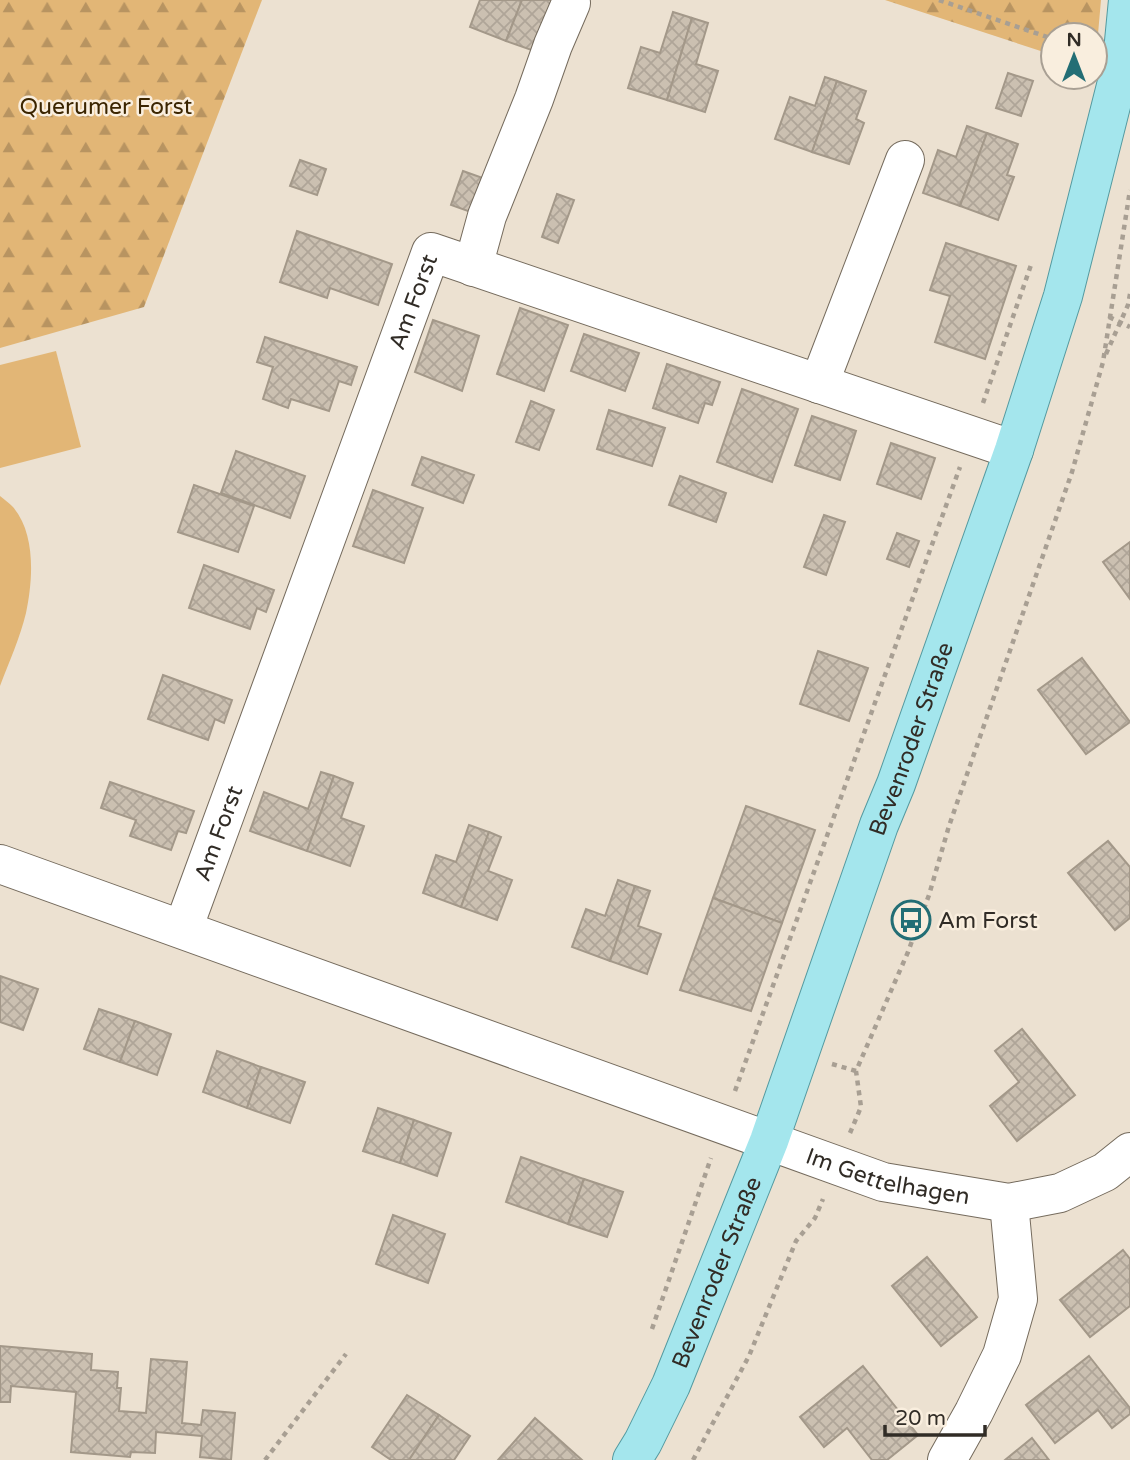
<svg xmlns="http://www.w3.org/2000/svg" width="1130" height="1460" viewBox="0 0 1130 1460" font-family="'Varela Round',sans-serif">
<defs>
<pattern id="forest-firs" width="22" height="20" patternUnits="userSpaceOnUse" patternTransform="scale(1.75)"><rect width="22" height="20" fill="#e2b676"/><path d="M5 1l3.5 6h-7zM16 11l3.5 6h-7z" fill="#b89461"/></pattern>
<pattern id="building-cross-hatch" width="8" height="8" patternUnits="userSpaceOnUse" patternTransform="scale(1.75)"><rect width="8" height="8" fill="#cbc0b1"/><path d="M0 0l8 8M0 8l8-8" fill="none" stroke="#afa598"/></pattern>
</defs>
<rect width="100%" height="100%" fill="#ece1d1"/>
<g fill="#e2b676">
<polygon points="56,351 81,447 0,468 0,365"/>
<path d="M 0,496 C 4,499 9,503 13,507 C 36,534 33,580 26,613 C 20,638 9,662 0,686 Z"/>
</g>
<g fill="url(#forest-firs)">
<polygon points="0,0 262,0 144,307 0,348"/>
<polygon points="885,0 1101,0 1095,68 1095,35 1053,35 1053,55"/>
</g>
<g fill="url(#building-cross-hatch)" stroke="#a39889" stroke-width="2">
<polygon points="480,0 522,0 506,41 470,27"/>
<polygon points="522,0 563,0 543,54 506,41"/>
<polygon points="673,12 692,18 667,100 628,88 641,47 660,53"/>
<polygon points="692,18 708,23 696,64 718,71 705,112 667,100"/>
<polygon points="1008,73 1033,81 1021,116 996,108"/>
<polygon points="825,77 837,81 812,152 775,139 790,97 815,106"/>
<polygon points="837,81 866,91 856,119 864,123 849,164 812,152"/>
<polygon points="967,126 987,133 960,206 923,193 938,150 956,157"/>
<polygon points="987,133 1018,144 1007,175 1014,177 998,220 960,206"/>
<polygon points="300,160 326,169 317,195 290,186"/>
<polygon points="463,171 494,182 482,216 451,205"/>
<polygon points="557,194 574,200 558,243 542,237"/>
<polygon points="297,231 392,264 378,305 330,288 327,298 280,282"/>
<polygon points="946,243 1016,266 985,359 935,342 950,296 930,290"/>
<polygon points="520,308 568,325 544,391 497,374"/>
<polygon points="433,320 479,336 462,391 415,372"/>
<polygon points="584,334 639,353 625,391 571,371"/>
<polygon points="265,337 357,367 351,385 339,381 329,411 291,399 288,408 263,399 273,367 257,362"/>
<polygon points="667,364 720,382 712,405 705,403 698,423 653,408"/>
<polygon points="742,389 798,409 772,482 717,462"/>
<polygon points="531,401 554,410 539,450 516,442"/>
<polygon points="609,410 665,428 652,466 597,449"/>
<polygon points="812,416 856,431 840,480 795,465"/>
<polygon points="891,443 935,458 921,499 877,484"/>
<polygon points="236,451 305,476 290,518 221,493"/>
<polygon points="422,457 474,475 463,503 412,485"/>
<polygon points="680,476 726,493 716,522 669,505"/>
<polygon points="194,485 254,506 238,552 178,532"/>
<polygon points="373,490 423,508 404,563 353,546"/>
<polygon points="824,515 845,522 826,575 804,567"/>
<polygon points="897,533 919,541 909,567 887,559"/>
<polygon points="1130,542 1130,599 1103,562"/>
<polygon points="204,565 274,590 266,612 257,608 250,629 189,608"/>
<polygon points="818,651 868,668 849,721 800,704"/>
<polygon points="1082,658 1130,722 1086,754 1038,690"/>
<polygon points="163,675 232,700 224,723 215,719 208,740 148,719"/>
<polygon points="321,772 334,776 307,851 250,831 264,792 308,809"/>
<polygon points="334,776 353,783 341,818 364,826 350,866 307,851"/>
<polygon points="110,782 194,811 186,833 178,831 171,850 130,836 136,820 101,808"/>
<polygon points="746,806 815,830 782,923 713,898"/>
<polygon points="469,825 489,832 461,907 423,893 436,855 456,862"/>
<polygon points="489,832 501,837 488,871 512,880 497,920 461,907"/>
<polygon points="1108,841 1130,867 1130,918 1115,930 1068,873"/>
<polygon points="618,880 635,886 610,961 572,947 586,909 605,916"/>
<polygon points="635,886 650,891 638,926 661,934 647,974 610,961"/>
<polygon points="713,898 782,923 751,1011 680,990"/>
<polygon points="0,976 38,989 23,1030 0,1022"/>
<polygon points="99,1009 135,1021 120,1062 84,1049"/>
<polygon points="135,1021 171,1034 157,1075 120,1062"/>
<polygon points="1022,1029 1075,1095 1017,1141 990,1106 1019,1082 995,1051"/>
<polygon points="217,1051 261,1067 247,1108 203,1092"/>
<polygon points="261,1067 305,1082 290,1123 247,1108"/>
<polygon points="378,1108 414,1120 400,1163 363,1151"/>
<polygon points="414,1120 451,1133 437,1176 400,1163"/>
<polygon points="521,1157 584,1179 568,1224 506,1202"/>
<polygon points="584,1179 623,1192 607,1237 568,1224"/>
<polygon points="393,1215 445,1234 428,1283 376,1264"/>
<polygon points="1123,1250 1130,1259 1130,1306 1090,1337 1060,1300"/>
<polygon points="927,1257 977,1317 941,1346 892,1286"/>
<polygon points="0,1346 92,1354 91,1370 118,1372 117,1388 121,1388 119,1411 146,1413 151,1359 187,1362 182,1423 201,1425 203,1410 235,1413 231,1460 200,1457 202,1436 156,1432 155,1453 131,1452 130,1457 71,1452 76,1392 11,1386 10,1402 0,1402"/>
<polygon points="1089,1356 1130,1408 1130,1414 1112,1428 1098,1410 1055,1443 1026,1405"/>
<polygon points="863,1366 918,1435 887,1460 872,1460 847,1428 824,1447 800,1417"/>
<polygon points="407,1395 439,1415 409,1460 391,1460 372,1447"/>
<polygon points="439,1415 470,1436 454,1460 409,1460"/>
<polygon points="535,1418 582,1460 498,1460"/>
<polygon points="1032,1438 1049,1460 1005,1460"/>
</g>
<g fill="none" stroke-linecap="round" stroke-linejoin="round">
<defs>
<g id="minor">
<polyline points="473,267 487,216 534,99 553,45 571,3"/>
<polyline points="819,384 905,160"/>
<path id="s1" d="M 0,864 L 883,1182 L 1009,1203 L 1060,1193 L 1105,1172 L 1130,1152"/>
<path id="s2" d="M 183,929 L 431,252 L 1014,450"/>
<polyline points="947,1460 974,1412 1002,1355 1018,1299 1009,1203"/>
</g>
<g id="major">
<path id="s3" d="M 632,1460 L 643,1442 L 671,1385 L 769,1141 L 879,825 L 896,784 L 1014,450 L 1063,296 L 1122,62 L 1128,0"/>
</g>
</defs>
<use href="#minor" stroke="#756b5d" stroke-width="40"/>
<use href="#major" stroke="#549aa0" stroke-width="40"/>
<g stroke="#a89f93" stroke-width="4.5" stroke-dasharray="5 5" stroke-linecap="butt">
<polyline points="939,0 1053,39"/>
<polyline points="1109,317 1130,327"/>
<polyline points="1106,354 1128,305 1130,294"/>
<polyline points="983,403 1031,265"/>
<polyline points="832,1064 856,1071"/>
<polyline points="735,1091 960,467"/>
<polyline points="850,1133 861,1107 856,1071 908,952 929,895 949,826 1072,472 1103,362 1130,190"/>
<polyline points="652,1329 711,1158"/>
<polyline points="265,1460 346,1354"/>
<polyline points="693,1460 749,1356 796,1241 815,1218 823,1199"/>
</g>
<use href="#minor" stroke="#fff" stroke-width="38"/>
<use href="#major" stroke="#a4e6ed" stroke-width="38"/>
</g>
<defs>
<symbol id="bus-ring" viewBox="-11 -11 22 22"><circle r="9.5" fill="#f9eede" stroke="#236e75" stroke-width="1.5"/><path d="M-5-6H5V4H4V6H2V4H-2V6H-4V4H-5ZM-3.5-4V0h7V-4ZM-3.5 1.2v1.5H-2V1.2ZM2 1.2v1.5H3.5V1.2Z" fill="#236e75"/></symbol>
</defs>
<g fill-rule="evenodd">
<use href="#bus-ring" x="889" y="898" width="44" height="44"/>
</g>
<g text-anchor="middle" stroke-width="5" stroke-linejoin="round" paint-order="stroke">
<g font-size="23" fill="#3b2500" stroke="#f9eede">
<text x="106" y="114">Querumer Forst</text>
</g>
<g font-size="23" fill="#312c26" stroke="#f9eede">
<text dy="8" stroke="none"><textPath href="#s2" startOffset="668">Am Forst</textPath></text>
<text dy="8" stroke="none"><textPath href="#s3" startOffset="774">Bevenroder Straße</textPath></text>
<text dy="8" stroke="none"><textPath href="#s2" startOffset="102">Am Forst</textPath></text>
<text dy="8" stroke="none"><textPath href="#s1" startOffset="942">Im Gettelhagen</textPath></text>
<text dy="8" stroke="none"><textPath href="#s3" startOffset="206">Bevenroder Straße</textPath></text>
</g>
<g font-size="23" fill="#312c26" stroke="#f9eede" text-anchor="start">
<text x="938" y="928">Am Forst</text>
</g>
</g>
<g transform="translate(1074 56)"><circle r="33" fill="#f9eede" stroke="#a9a094" stroke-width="2"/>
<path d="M0-5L12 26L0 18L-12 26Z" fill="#236e75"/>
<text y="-10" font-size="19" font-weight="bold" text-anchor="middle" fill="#312c26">N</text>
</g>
<path d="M885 1425v10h100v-10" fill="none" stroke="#312c26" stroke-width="3.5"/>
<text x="895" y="1425" font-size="21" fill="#312c26" stroke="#f9eede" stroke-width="5" paint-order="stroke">20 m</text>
</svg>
